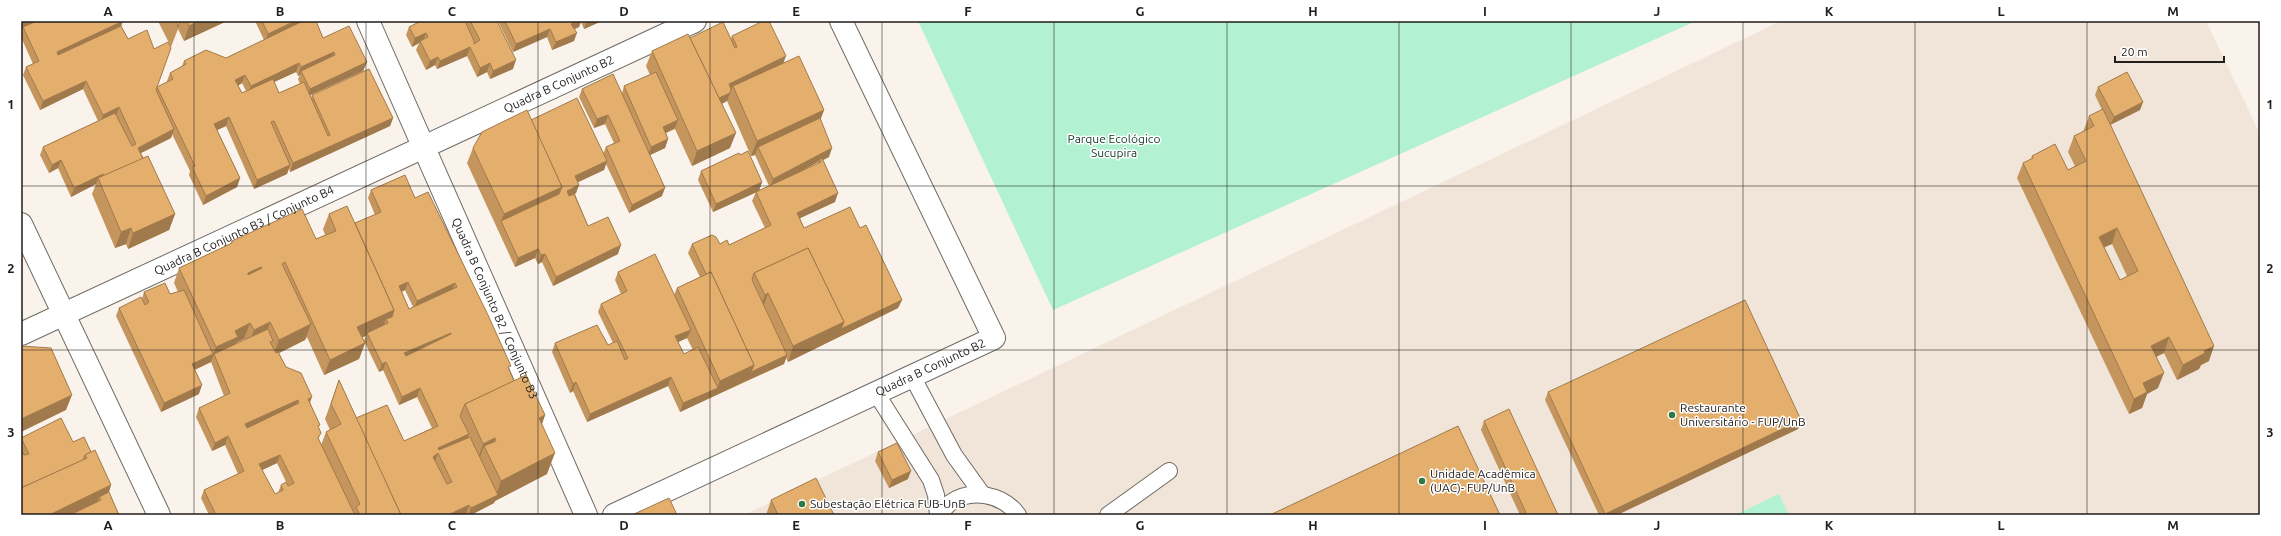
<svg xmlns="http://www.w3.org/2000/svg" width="2281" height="536" viewBox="0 0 2281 536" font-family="Ubuntu,sans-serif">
<rect width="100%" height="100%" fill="#f9f3ec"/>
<polygon fill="#f0e5d8" points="1781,21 2206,21 2260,134 2260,515 744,515"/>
<g fill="#b2f2d2">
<polygon points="918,21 1696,21 1053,310"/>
<polygon points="1779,494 1789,515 1735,515"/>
</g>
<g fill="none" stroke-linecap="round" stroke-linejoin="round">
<defs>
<g id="lane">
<polyline points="912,376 954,455 982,494"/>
<polyline points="876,393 931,480 936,495 938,515"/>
<path d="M 939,515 C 942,511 946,506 950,503 C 971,488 1003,494 1018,515"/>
<polyline points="1108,515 1169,471"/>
</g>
<g id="street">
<path id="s1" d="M 368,21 L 586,515"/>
<polyline points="21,224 159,515"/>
<path id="s2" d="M 21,334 L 695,21"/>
<path id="s3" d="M 614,515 L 994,338 L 841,21"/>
</g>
</defs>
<use href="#lane" stroke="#6f6a64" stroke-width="18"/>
<use href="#street" stroke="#6f6a64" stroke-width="24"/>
<use href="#lane" stroke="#fff" stroke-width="16"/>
<use href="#street" stroke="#fff" stroke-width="22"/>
</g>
<g fill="#c4965e" fill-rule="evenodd">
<path d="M 21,21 L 121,26 L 128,39 L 157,87 L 167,82 L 167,81 L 170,73 L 182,66 L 184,61 L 226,58 L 264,40 L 255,21 L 316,21 L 323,38 L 367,62 L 363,71 L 310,95 L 311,98 L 312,95 L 393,118 L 390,126 L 290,172 L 289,168 L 287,174 L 254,189 L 226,126 L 217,130 L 240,178 L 237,187 L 203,205 L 189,175 L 190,171 L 172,134 L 171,138 L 141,153 L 175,214 L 169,230 L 128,249 L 126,244 L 115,248 L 92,194 L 96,184 L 71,197 L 58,168 L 49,173 L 40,155 L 43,147 L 98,121 L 83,89 L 40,110 L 23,75 L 26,67 L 33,64 L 21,37 L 21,34 L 23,29 L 21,30 ZM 296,72 L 298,76 L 300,75 L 298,79 L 300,84 L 279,93 L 274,82 ZM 242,83 L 246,91 L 242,93 L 238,86 Z"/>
<polygon points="158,21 227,21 184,41 178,29 171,47"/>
<polygon points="421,21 466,21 465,21 466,24 467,21 497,21 513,69 490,79 487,72 477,77 467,56 437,69 435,65 426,70 416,50 419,43 412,47 406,35 409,27"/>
<polygon points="498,21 602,21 584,29 581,22 579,27 575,29 574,41 552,50 547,37 513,52"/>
<path d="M 732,36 L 783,63 L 824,110 L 820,120 L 829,157 L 823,160 L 835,202 L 800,218 L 804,228 L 860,228 L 902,300 L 898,308 L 788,362 L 786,358 L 784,364 L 680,412 L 668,386 L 587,422 L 573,391 L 570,393 L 552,352 L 555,343 L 608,345 L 613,343 L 598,312 L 601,304 L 621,294 L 615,280 L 618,272 L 674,295 L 677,288 L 700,277 L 688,253 L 692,244 L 720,244 L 729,245 L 765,228 L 752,201 L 756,192 L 769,186 L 755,155 L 751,156 L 727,101 L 722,104 L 730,148 L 692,166 L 675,129 L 666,133 L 668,139 L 665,148 L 650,155 L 662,196 L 629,213 L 606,164 L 604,170 L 578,182 L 576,193 L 575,194 L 588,226 L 618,254 L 553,286 L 542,262 L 538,264 L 535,258 L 515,267 L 467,163 L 473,148 L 531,120 L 603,154 L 606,147 L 614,143 L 605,124 L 594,128 L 579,97 L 582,89 L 622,93 L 624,86 L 650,75 L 646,66 L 652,51 L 690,38 L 731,39 ZM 818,162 L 818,164 L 798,173 ZM 687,338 L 693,350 L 684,354 L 678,342 Z"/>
<path d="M 2098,87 L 2143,102 L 2140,110 L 2110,125 L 2209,361 L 2201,365 L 2199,369 L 2177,380 L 2164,353 L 2156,357 L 2158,388 L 2147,394 L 2142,408 L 2129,414 L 2017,178 L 2023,163 L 2031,159 L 2032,156 L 2068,170 L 2075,166 L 2068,152 L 2074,136 L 2083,132 L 2089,116 L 2102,110 L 2095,95 ZM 2112,244 L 2127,276 L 2120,280 L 2104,247 Z"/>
<polygon points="740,155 762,182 759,191 713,212 698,180 701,171"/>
<path d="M 371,190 L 415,198 L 509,370 L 514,381 L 545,415 L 542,424 L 547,474 L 495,501 L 494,503 L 471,515 L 467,515 L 466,514 L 464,515 L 209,515 L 201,498 L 204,490 L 238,474 L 225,445 L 212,451 L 196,417 L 199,408 L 224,396 L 211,362 L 195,370 L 199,394 L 161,412 L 116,316 L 119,308 L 142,299 L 144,292 L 170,294 L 178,292 L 174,283 L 179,268 L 230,244 L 232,241 L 316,239 L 325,235 L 323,229 L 329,214 L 355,223 L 375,215 L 368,198 ZM 405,290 L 413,307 L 409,309 L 402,292 ZM 366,336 L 364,341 L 362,337 ZM 307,337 L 324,375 L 359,359 L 365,343 L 379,372 L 383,370 L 399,405 L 417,397 L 432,428 L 404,441 L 356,418 L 339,380 L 325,419 L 330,430 L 326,432 L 321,445 L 319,439 L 319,429 L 310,402 L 286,367 L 279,353 L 305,340 ZM 244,339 L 245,340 L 235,344 L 236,343 ZM 277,463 L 288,486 L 281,485 L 278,493 L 275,494 L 262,470 Z"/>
<polygon points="1548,392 1801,420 1798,429 1617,515 1599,515 1545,400"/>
<polygon points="1484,421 1558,515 1520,515 1481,430"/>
<polygon points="21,438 73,442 91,452 111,485 109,492 119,515 21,515"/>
<polygon points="878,452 908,479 889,488 875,461"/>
<polygon points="771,500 834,515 766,515"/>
</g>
<g fill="#a07a4c">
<polygon points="25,21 38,21 23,27 23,29 21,30 21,23"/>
<polygon points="123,21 120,30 54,61 57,52"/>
<polygon points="199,21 227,21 184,41 189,26"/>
<polygon points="295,21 309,21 265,42 268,34"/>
<polygon points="576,21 581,21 579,27 568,32 571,24"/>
<polygon points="587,21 602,21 584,29"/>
<polygon points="550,29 547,37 513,52 516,44"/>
<polygon points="426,33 423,41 420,41 419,43 412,47 415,38"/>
<polygon points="577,33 574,41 552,50 556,42"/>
<polygon points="470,47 467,56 437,69 440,61"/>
<polygon points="334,52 331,60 301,71 300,75 298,76 301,67"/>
<polygon points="786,56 783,64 733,86 731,90 729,84"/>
<polygon points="438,57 435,65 426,70 430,61"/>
<polygon points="516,60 513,69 490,79 493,71"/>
<polygon points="367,62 363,71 306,97 310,89"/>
<polygon points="299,63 296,72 248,94 251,86"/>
<polygon points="490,63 487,72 477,77 480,68"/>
<polygon points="245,75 242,83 232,89 235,80"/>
<polygon points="86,81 83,89 40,110 43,101"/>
<polygon points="730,93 727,101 711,109 714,100"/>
<polygon points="2143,102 2140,110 2110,125 2114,117"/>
<polygon points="119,107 116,116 100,124 103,115"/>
<polygon points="824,110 818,126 758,147 755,155 751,156 757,141"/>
<polygon points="608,115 605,124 594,128 597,119"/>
<polygon points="229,117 226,126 211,133 214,124"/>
<polygon points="393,118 390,126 290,172 293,163"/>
<polygon points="678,120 675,128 660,136 663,127"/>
<polygon points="174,129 171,138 135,156 138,148"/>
<polygon points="736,133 730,148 692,166 697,151"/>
<polygon points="668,139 665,148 648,156 651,147"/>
<polygon points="832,148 829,157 821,161 820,159 818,162 770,188 773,179"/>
<polygon points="61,160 58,168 49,173 52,165"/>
<polygon points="607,161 604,170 572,185 575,176"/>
<polygon points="290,165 287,174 254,189 257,180"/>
<polygon points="103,174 100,182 98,178 96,184 71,197 74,188"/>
<polygon points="240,178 237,187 203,205 206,196"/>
<polygon points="762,182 759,191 713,212 716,204"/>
<polygon points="579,185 576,193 564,199 567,191"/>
<polygon points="562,187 556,203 501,221 504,214"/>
<polygon points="665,188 662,196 629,213 632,205"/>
<polygon points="838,193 835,202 794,221 797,213"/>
<polygon points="175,214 169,230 128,249 133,233"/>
<polygon points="131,228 126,244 115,248 121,232"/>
<polygon points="2117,228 2112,244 2094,252 2099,237"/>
<polygon points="621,245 618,254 553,286 556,277"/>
<polygon points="538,249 535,258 515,267 518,258"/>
<polygon points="545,254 542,262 538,264 541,255"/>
<polygon points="261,267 256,282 242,289 248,273"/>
<polygon points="408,282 405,290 396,294 399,286"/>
<polygon points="455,283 452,291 414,309 417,301"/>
<polygon points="768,293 763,308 759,310 765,295"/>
<polygon points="902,300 898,308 788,362 793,346 844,322"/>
<polygon points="394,310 389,325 386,319 383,328 367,333 366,336 351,342 357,327"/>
<polygon points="270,322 265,338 248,345 254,330"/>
<polygon points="250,323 244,339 236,343 232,352 214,354 211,362 189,372 192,364 213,354 216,347 235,331"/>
<polygon points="311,324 305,340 273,356 279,340"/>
<polygon points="691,330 687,338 672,345 675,336"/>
<polygon points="451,333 447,341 401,362 404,353"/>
<polygon points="2169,337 2164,353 2145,362 2151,346"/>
<polygon points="365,343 359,359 324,375 330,360"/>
<polygon points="2214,346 2209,361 2201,365 2199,369 2177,380 2183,365 2204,351"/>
<polygon points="787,355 784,364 748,380 751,372"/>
<polygon points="386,362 383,370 379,372 382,364"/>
<polygon points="754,365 748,380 714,396 720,381"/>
<polygon points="2164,373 2158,388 2147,394 2142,408 2129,414 2134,399 2143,383"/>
<polygon points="671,377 668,386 587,422 590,414"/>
<polygon points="576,382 573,391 570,393 573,384"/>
<polygon points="202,385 199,394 161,412 164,403"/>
<polygon points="420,388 417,397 399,405 402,397"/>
<polygon points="718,388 714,396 680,412 683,403"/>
<polygon points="72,395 66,410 21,432 21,419"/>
<polygon points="312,397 309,405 308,399"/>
<polygon points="298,400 295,408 242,432 245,424"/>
<polygon points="545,415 538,436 539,418"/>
<polygon points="1801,420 1798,429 1617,515 1605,515 1605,514"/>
<polygon points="469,434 466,442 438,453 435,462 433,457 438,448"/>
<polygon points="228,436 225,445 212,451 215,443"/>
<polygon points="495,438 489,455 484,446 478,463 476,464 483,444"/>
<polygon points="555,453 547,474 495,501 494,503 471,515 468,515 471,508 496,495 501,481"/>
<polygon points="280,455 277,463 256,473 259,464"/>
<polygon points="911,471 908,479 889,488 892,480"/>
<polygon points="111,485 106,501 101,500 99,497 96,505 76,515 49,515"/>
<polygon points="469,505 466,514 464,515 448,515"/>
</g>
<g fill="#e4af6d" stroke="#a07a4c" fill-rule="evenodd">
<polygon points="37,21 123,21 57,52 58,55 121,26 128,39 147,30 154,49 168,42 171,48 156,90 174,129 138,148 143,159 104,176 103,174 74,188 61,160 52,165 43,147 115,113 132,146 136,144 119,107 103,115 86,81 43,101 26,67 39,61 23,27"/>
<polygon points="176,21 180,21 178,27"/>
<polygon points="187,21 199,21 189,26"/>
<polygon points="262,21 295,21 268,34"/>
<polygon points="303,21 316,21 323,38 349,26 367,62 310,89 301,71 335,55 334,52 301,67 299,63 251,86 245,75 235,80 242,93 273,79 279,93 304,82 328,136 330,135 312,95 369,69 393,118 293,163 274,121 271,122 290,165 257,180 229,117 214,124 240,178 206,196 192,167 195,166 157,87 173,79 170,73 186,64 184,61 206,50 226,58"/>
<polygon points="421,21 465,21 474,41 474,44 480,40 470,21 497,21 516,60 493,71 490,63 480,68 470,47 440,61 438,57 430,61 420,41 428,37 426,33 415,38 409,27"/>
<polygon points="505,21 576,21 571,24 577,33 556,42 550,29 516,44"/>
<polygon points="763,21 769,21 786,56 729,84 731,89 730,93 719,98 690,38 723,22 735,48 737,47 732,36"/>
<polygon points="688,34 736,133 697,151 652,51"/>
<polygon points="799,56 824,110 757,141 733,86"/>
<polygon points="656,72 678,120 663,127 668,139 651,147 624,86"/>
<polygon points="2127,72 2143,102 2114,117 2098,87"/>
<polygon points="613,74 665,188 632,205 606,147 620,141 608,115 597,119 582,89"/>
<polygon points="577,98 607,161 575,176 579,185 567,191 569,196 574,194 588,226 608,217 621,245 556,277 545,254 541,255 538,249 518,258 501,221 559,194 562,187 531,120"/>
<path d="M 2103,109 L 2214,346 L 2204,351 L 2205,353 L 2183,365 L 2169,337 L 2151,346 L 2164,373 L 2143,383 L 2147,392 L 2134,399 L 2023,163 L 2033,158 L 2032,156 L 2055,144 L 2068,170 L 2086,161 L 2074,136 L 2094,126 L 2089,116 ZM 2117,228 L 2138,271 L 2120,280 L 2099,237 Z"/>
<polygon points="527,110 562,187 504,214 473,148 482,132"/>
<polygon points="820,118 832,148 773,179 758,147"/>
<polygon points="748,151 762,182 716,204 701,171 739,153 740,155"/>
<polygon points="148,156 175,214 133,233 131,228 121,232 98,178"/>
<polygon points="822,158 838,193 797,213 804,228 850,207 860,228 866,225 902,300 841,329 844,322 808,248 754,273 752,280 787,355 751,372 754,365 711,272 706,274 692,244 712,235 716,237 720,244 727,240 729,245 771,225 756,192 821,162 820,159"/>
<path d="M 405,175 L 415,198 L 428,192 L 488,315 L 511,366 L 508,367 L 514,381 L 465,404 L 460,416 L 469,434 L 438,448 L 439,450 L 470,437 L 498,495 L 471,508 L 469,505 L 448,515 L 401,515 L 356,418 L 387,405 L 404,441 L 438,426 L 420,388 L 402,397 L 386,362 L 382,364 L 367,333 L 388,323 L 386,319 L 392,317 L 394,310 L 355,223 L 381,212 L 371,190 ZM 408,282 L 417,301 L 455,283 L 457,287 L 409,309 L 399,286 ZM 451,333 L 451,334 L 406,356 L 404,353 ZM 438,453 L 452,482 L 447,484 L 433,457 Z"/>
<path d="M 347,206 L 394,310 L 357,327 L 365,343 L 330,360 L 285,262 L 282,264 L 311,324 L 279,340 L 270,322 L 254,330 L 250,323 L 235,331 L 238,337 L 216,347 L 179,268 L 232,243 L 232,241 L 302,209 L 316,239 L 336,231 L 329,214 ZM 261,267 L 262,268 L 248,275 L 248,273 Z"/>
<polygon points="808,248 844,322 793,346 768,293 765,295 754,273"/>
<polygon points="655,254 691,330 675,336 684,354 698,347 718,388 683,403 671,377 590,414 576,382 573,384 555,343 597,325 608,345 617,341 625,360 628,358 601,304 627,291 618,272"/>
<polygon points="711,272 754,365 720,381 677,288"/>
<polygon points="165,283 170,294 184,290 213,354 192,364 202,385 164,403 119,308 141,297 145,305 149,302 144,292"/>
<polygon points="1745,300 1801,420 1605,514 1548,392"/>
<path d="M 268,329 L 273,341 L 270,342 L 276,353 L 278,352 L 286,367 L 301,373 L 312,397 L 308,399 L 320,425 L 318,426 L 321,433 L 318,438 L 355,515 L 216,515 L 204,490 L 244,471 L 228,436 L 215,443 L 199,408 L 230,393 L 214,354 ZM 298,400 L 299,403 L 247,428 L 245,424 ZM 280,455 L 294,483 L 288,486 L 286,482 L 281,485 L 283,490 L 275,494 L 259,464 Z"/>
<polygon points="21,346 51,348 72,395 21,419"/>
<polygon points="526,375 545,415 539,418 555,453 501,481 484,446 496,441 495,438 483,444 465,404"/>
<polygon points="339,380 401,515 360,515 356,507 360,504 326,432 341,424 331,404"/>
<polygon points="1509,409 1558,515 1527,515 1484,421"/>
<polygon points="61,418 73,442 84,437 91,452 85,455 83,460 21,488 21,448 24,455 29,454 21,438"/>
<polygon points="1458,426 1500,515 1270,515"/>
<polygon points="897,443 911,471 892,480 878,452"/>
<polygon points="95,450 111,485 49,515 21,515 21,488 87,458 85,455"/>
<polygon points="816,478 834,515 778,515 771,500"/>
<polygon points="109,492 119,515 70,515 101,500 99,497"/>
<polygon points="669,498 677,515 632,515"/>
</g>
<path fill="none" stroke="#201d1b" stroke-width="1" stroke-opacity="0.55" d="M 194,21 L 194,515M 366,21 L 366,515M 538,21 L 538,515M 710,21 L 710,515M 882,21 L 882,515M 1054,21 L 1054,515M 1227,21 L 1227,515M 1399,21 L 1399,515M 1571,21 L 1571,515M 1743,21 L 1743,515M 1915,21 L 1915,515M 2087,21 L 2087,515M 21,186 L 2260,186M 21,350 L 2260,350"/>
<g fill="#2f7947" stroke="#fff" stroke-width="1.5">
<circle cx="1672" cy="415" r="4"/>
<circle cx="1422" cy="481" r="4"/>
<circle cx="802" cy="504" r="4"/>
</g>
<g text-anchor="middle" stroke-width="3" stroke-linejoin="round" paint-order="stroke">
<g font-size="12" fill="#201d1b" stroke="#fff">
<text dy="4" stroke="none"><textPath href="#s2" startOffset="593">Quadra B Conjunto B2</textPath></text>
<text dy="4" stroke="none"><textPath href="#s2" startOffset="246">Quadra B Conjunto B3 / Conjunto B4</textPath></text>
<text dy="4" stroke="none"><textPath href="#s1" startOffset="314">Quadra B Conjunto B2 / Conjunto B3</textPath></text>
<text dy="4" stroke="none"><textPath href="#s3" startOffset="349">Quadra B Conjunto B2</textPath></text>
</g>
<g font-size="12" fill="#0d3525" stroke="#fff">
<text x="1114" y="143">Parque Ecológico<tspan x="1114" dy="14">Sucupira</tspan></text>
</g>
<g font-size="12" fill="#201d1b" stroke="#fff" text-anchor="start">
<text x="1680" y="412">Restaurante<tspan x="1680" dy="14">Universitário - FUP/UnB</tspan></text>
<text x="1430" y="478">Unidade Acadêmica<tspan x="1430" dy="14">(UAC)- FUP/UnB</tspan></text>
<text x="810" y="508">Subestação Elétrica FUB-UnB</text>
</g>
</g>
<rect width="2281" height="536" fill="none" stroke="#ffffff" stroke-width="44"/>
<path d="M2115 56v6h109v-6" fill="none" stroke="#201d1b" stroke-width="2"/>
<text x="2121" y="56" font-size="12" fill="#201d1b" stroke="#ffffff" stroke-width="3" paint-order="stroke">20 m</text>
<rect x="22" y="22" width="2237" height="492" fill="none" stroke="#201d1b" stroke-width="1.5"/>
<g font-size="13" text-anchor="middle" font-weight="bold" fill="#201d1b">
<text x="108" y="16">A</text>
<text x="280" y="16">B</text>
<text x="452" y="16">C</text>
<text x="624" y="16">D</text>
<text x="796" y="16">E</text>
<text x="968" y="16">F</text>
<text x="1140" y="16">G</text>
<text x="1313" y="16">H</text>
<text x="1485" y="16">I</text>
<text x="1657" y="16">J</text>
<text x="1829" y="16">K</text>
<text x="2001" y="16">L</text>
<text x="2173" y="16">M</text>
<text x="11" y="109">1</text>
<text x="2270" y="109">1</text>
<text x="11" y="273">2</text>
<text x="2270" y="273">2</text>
<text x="11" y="437">3</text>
<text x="2270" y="437">3</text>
<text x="108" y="530">A</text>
<text x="280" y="530">B</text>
<text x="452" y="530">C</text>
<text x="624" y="530">D</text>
<text x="796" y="530">E</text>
<text x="968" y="530">F</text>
<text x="1140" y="530">G</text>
<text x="1313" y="530">H</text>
<text x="1485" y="530">I</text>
<text x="1657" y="530">J</text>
<text x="1829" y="530">K</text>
<text x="2001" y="530">L</text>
<text x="2173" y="530">M</text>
</g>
</svg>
